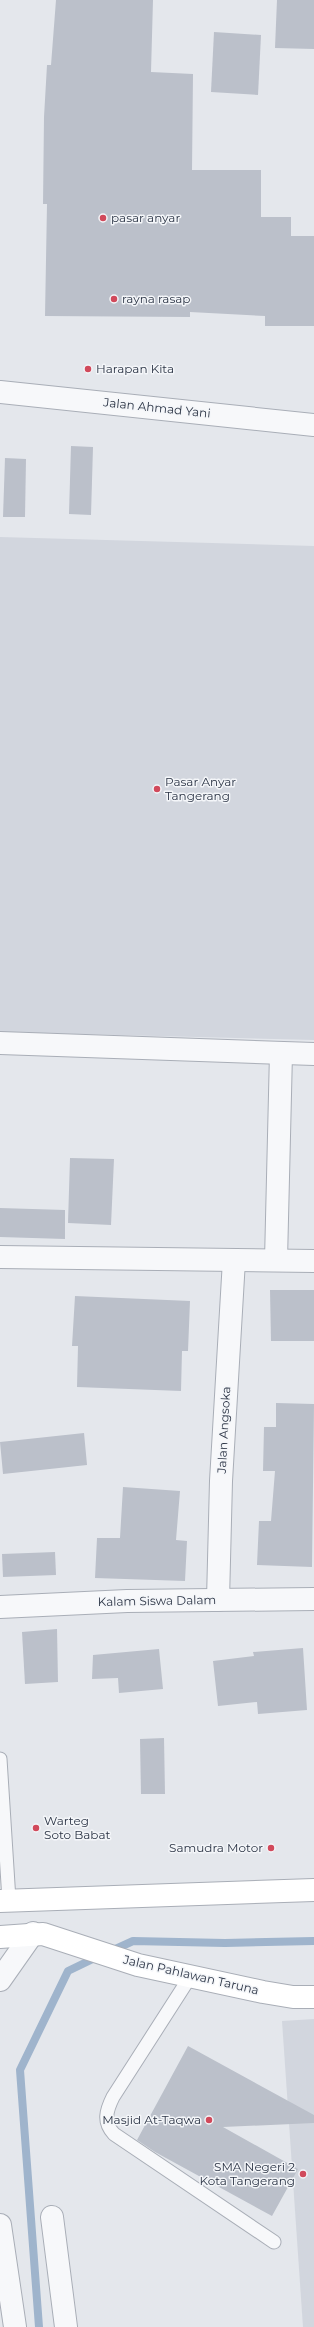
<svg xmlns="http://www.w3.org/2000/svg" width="314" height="2327" viewBox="0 0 314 2327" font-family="Montserrat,sans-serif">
<rect width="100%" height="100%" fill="#e4e7ec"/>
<g fill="#d2d6de">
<polygon points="0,537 314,546 314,1040 0,1032"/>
<polygon points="314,2019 314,2327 303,2327 282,2021"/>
</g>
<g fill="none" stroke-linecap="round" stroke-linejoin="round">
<g stroke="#9fb4cc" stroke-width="8">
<polyline points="109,1952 133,1941 225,1943 314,1941"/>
<polyline points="39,2327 20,2070 68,1971 99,1956"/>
</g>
</g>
<g fill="#bbc0ca">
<polygon points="56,0 153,0 151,72 193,74 192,170 261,170 261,217 291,217 291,236 314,236 314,326 265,326 265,316 190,312 190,317 45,316 47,204 43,204 44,117 47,65 51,65"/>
<polygon points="277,0 314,0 314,49 275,48"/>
<polygon points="214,32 261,35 258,95 211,92"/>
<polygon points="71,446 93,447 91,515 69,514"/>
<polygon points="5,458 26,459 25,517 3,517"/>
<polygon points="70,1158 114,1159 111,1225 68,1223"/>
<polygon points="0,1208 65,1210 65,1239 0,1237"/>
<polygon points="270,1290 314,1290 314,1341 271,1341"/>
<polygon points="75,1296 190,1301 188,1351 182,1351 181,1391 77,1387 78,1346 72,1346"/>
<polygon points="276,1403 314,1404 312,1567 257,1565 259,1521 271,1521 275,1471 263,1471 264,1427 276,1427"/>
<polygon points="84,1433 87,1465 3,1474 0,1442"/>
<polygon points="123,1487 180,1491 176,1540 187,1541 185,1581 95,1578 97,1538 120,1538"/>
<polygon points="55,1552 56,1575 3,1577 2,1554"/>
<polygon points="57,1629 58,1682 25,1684 22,1632"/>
<polygon points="303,1648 307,1710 258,1714 257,1702 218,1706 213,1661 254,1656 253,1652"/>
<polygon points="159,1649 163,1689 119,1693 118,1678 92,1679 93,1655"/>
<polygon points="164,1738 165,1794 141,1794 140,1739"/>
<polygon points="188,2046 314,2115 314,2123 223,2127 298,2169 272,2216 155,2152 137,2140"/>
</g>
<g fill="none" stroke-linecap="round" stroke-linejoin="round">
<defs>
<g id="service">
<polyline points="0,1759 9,1900"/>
<path d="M 190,1977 L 113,2097 C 106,2111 103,2122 114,2134 L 274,2242"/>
</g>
<g id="minor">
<polyline points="0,1043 314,1054"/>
<polyline points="0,1257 314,1261"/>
<polyline points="276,1260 281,1053"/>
<polyline points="218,1600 221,1481 234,1260"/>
<polyline points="0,1607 127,1601 314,1599"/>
<polyline points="0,1980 33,1933"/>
<polyline points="52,2217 66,2327"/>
<polyline points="0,2225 15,2327"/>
</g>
<polyline id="tertiary" points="0,392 314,425"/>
<g id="secondary">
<polyline points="0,1901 314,1890"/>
<polyline points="0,1937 43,1934 138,1965 263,1992 293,1997 314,1997"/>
</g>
</defs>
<use href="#service" stroke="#a9aeb7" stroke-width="15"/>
<use href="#minor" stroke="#a9aeb7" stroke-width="24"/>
<use href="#tertiary" stroke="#a9aeb7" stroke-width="24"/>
<use href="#secondary" stroke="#a9aeb7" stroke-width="24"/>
<use href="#service" stroke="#f7f8fa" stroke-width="13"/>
<use href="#minor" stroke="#f7f8fa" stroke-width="22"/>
<use href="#tertiary" stroke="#f7f8fa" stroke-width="22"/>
<use href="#secondary" stroke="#fff" stroke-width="22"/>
</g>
<g fill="#d1495b" stroke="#f4f6f9" stroke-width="1.5">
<circle cx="103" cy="218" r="4"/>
<circle cx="114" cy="299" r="4"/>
<circle cx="88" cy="369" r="4"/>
<circle cx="157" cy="789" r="4"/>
<circle cx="36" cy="1828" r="4"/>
<circle cx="271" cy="1848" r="4"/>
<circle cx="209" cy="2120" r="4"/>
<circle cx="303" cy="2174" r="4"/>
</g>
<g text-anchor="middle" stroke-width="3" stroke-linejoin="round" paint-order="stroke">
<g font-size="12" fill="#2b3445" stroke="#f4f6f9" text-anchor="start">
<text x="111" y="222">pasar anyar</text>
<text x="122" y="303">rayna rasap</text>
<text x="96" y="373">Harapan Kita</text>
<text x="165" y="786">Pasar Anyar<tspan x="165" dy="14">Tangerang</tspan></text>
<text x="44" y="1825">Warteg<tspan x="44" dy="14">Soto Babat</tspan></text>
<text x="263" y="1852" text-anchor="end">Samudra Motor</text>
<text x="201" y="2124" text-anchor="end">Masjid At-Taqwa</text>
<text x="295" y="2171" text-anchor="end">SMA Negeri 2<tspan x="295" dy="14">Kota Tangerang</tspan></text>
</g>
<g font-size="12" fill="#2b3445" stroke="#f4f6f9">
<text transform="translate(157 408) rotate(6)" y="4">Jalan Ahmad Yani</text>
<text transform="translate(224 1430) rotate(-87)" y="4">Jalan Angsoka</text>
<text transform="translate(157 1601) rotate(-1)" y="4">Kalam Siswa Dalam</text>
<text transform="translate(191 1975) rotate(13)" y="4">Jalan Pahlawan Taruna</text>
</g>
</g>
</svg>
